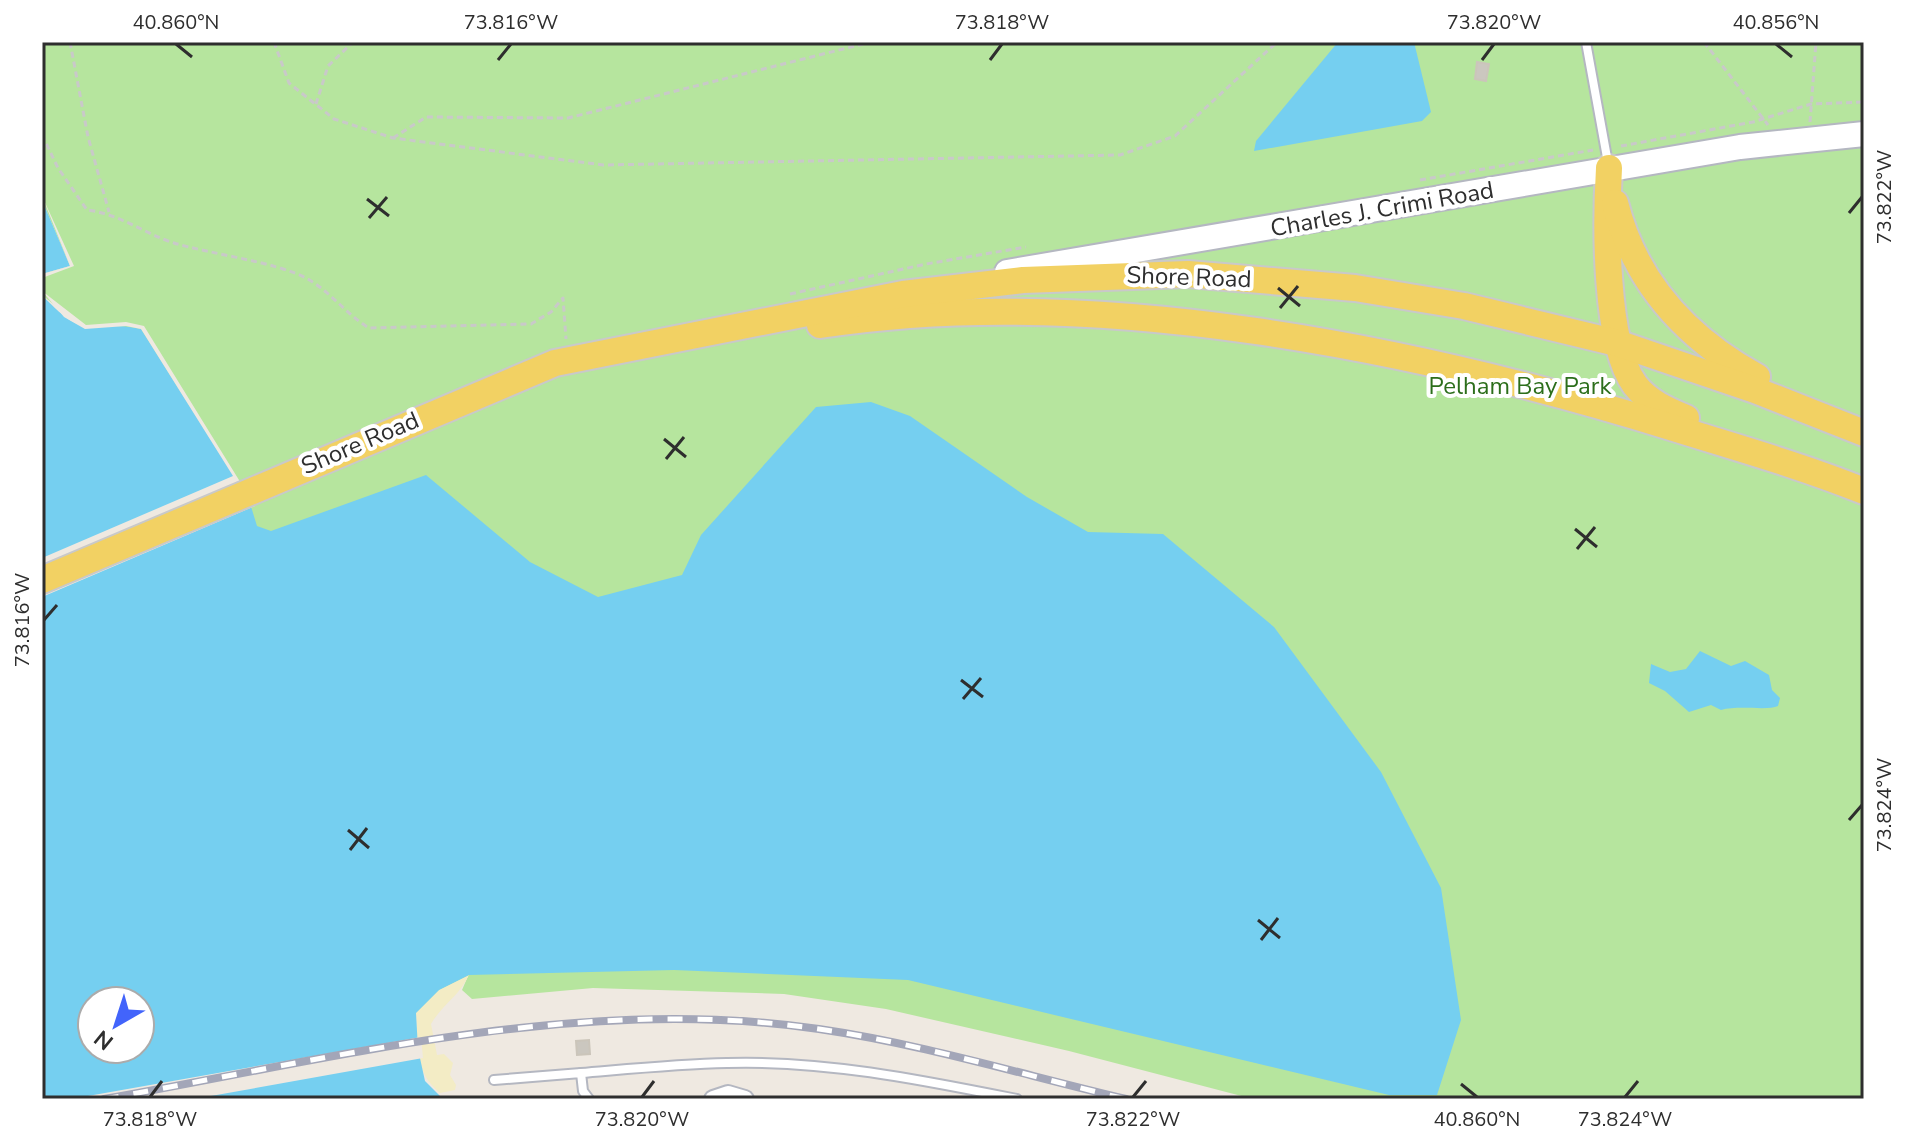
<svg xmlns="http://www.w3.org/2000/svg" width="1906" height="1141" viewBox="0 0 1906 1141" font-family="'Nunito Sans',sans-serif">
<rect width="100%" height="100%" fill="#efe9e1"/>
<polygon fill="#b6e59e" points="42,42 1864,42 1864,1099 1253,1099 1069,1051 886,1009 784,994 593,988 472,999 462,990 468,976 439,990 416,1013 466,771 85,329 42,295 42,274 70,266 42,200"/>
<path fill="#f3ecc5" d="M 469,975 C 460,995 442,1005 431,1024 L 437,1055 L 444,1054 L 453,1063 L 450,1075 L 456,1085 L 455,1090 L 440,1093 C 414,1072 418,1045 416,1013 L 439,990 Z"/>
<g fill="#75cff0" fill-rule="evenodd">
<polygon points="1338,42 1414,42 1431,112 1422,121 1254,151 1256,141"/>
<polygon points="42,200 70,266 42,274"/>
<path d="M 42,295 C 89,345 87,318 141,329 L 249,500 L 257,526 L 271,531 L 426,475 L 530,562 L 598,597 L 682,575 L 701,535 L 816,407 L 871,402 L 910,416 L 1027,497 L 1088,532 L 1163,534 L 1274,627 L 1381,772 L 1441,888 L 1461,1020 L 1437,1095 L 1389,1095 L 908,980 L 674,970 L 469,975 L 439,990 L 416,1013 L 418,1049 L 425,1081 L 443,1099 L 42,1099 ZM 92,1001 L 140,1001 L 140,1049 L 92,1049 Z"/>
<path d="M 1700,651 L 1731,666 L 1745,661 L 1769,675 L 1772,690 L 1780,698 L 1778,706 C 1768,711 1739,705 1721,710 L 1711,705 L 1689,712 L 1665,691 L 1649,683 L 1651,664 L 1670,672 L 1686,669 Z"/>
</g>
<g fill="#efe9e1">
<polygon points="42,196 74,266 42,278 42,274 70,266"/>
<polygon points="42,291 86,325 126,322 144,326 255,506 42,597 42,558 233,476 141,329 126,326 85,329 64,317"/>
<polygon points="421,1037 423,1058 194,1099 71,1099"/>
</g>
<g fill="#cbc7bf" stroke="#cbc5ba" stroke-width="2">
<polygon points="1477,62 1489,64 1486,81 1475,79"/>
<polygon points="589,1040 590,1054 577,1055 576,1041"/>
</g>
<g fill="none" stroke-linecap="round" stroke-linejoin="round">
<defs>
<g id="lane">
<polyline points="1586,42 1608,163"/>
<path d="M 581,1073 C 629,1069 678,1064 727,1063 C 824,1060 922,1080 1017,1099"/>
<polyline points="494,1080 581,1073 583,1091 589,1099"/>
</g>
<polyline id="street" points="713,1099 728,1094 745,1099"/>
<polyline id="secondary" points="1007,272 1740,147 1864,134"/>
<g id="primary">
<path d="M 1609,168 C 1606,220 1604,343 1635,385 C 1648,402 1667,410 1686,418"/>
<path d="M 1615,203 C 1635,283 1686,338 1757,377"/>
<path d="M 820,325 C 1092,283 1414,347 1674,428 C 1738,448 1802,466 1864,491"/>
<polyline points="42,580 555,363 903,294 1023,280 1188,274 1355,288 1464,306 1617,343 1755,390 1864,433"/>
</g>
</defs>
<use href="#lane" stroke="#b4b7c1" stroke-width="12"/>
<use href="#street" stroke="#b4b7c1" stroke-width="20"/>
<use href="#secondary" stroke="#b4b7c1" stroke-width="28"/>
<use href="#primary" stroke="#c9c9c9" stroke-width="30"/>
<g stroke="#c9c9c9" stroke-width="3" stroke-dasharray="6 4" stroke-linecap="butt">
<polyline points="70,42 88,137 109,212"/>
<polyline points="274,42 289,83 334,119 393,138 603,165 1120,155 1175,136 1277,42"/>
<polyline points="1704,42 1768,125"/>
<polyline points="316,104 328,66 353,42"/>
<polyline points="1810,122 1816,42"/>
<path d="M 42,135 L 58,168 L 87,210 C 120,214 143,233 174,243 C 210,254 276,262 306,278 C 330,291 346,314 369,328 L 531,324 L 551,312 L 563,298 L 566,339"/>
<polyline points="393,138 426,117 568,118 871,42"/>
<polyline points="1621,146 1753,122 1811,104 1864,102"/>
<polyline points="1420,180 1593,150"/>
<polyline points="790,294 926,264 1026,247"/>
</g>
<use href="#lane" stroke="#fff" stroke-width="8"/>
<use href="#street" stroke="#fff" stroke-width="16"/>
<use href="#secondary" stroke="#fff" stroke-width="24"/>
<use href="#primary" stroke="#f2d163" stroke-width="26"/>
<defs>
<path id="rail" d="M 104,1099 C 336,1058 582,994 819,1029 C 922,1044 1024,1075 1126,1099"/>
</defs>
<use href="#rail" stroke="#a3a6b8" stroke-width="8"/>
<use href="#rail" stroke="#fff" stroke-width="5" stroke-dasharray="15" stroke-linecap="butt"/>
</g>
<path fill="none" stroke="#2e2e2e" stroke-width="3" d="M 176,44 L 192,57M 1776,44 L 1792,57M 498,60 L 511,44M 990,60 L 1002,44M 1482,60 L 1494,44M 367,199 L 389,216M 1849,213 L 1862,197M 369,218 L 387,197M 1278,288 L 1300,306M 1280,308 L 1298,286M 664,439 L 686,457M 666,459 L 684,437M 1575,529 L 1597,547M 1577,549 L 1595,527M 44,620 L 57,605M 961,680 L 983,697M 963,699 L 981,678M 1849,820 L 1862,805M 348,830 L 369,848M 350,850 L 367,828M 1258,920 L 1280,938M 1261,940 L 1278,918M 1461,1084 L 1477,1097M 150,1097 L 162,1081M 642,1097 L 654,1081M 1133,1097 L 1146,1081M 1625,1097 L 1638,1081"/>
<g text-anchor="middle" stroke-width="8" stroke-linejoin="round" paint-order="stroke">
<g font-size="24" fill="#2e2e2e" stroke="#fff">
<text transform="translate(1382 209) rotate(-10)" y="8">Charles J. Crimi Road</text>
<text transform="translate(1189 277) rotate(2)" y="8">Shore Road</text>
<text transform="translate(360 443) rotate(-23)" y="8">Shore Road</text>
</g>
<g font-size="24" fill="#2c6e1b" stroke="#fff">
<text x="1520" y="394">Pelham Bay Park</text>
</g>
</g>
<rect width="1906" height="1141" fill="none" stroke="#ffffff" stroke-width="88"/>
<g transform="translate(116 1025) rotate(219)"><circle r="38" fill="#ffffff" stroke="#ababab" stroke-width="2"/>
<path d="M0-6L14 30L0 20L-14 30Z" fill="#4264fb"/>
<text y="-12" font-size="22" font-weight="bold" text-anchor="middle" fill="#2e2e2e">N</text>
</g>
<rect x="44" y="44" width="1818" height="1053" fill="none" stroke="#2e2e2e" stroke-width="3"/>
<g font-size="20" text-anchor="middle" fill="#2e2e2e">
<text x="176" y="29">40.860°N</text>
<text x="511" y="29">73.816°W</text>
<text x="1002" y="29">73.818°W</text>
<text x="1494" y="29">73.820°W</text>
<text x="1776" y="29">40.856°N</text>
<text transform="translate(1884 197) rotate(-90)" y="7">73.822°W</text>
<text transform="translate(22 620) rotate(-90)" y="7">73.816°W</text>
<text transform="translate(1884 805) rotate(-90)" y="7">73.824°W</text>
<text x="150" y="1126">73.818°W</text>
<text x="642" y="1126">73.820°W</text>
<text x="1133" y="1126">73.822°W</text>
<text x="1477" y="1126">40.860°N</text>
<text x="1625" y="1126">73.824°W</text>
</g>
</svg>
